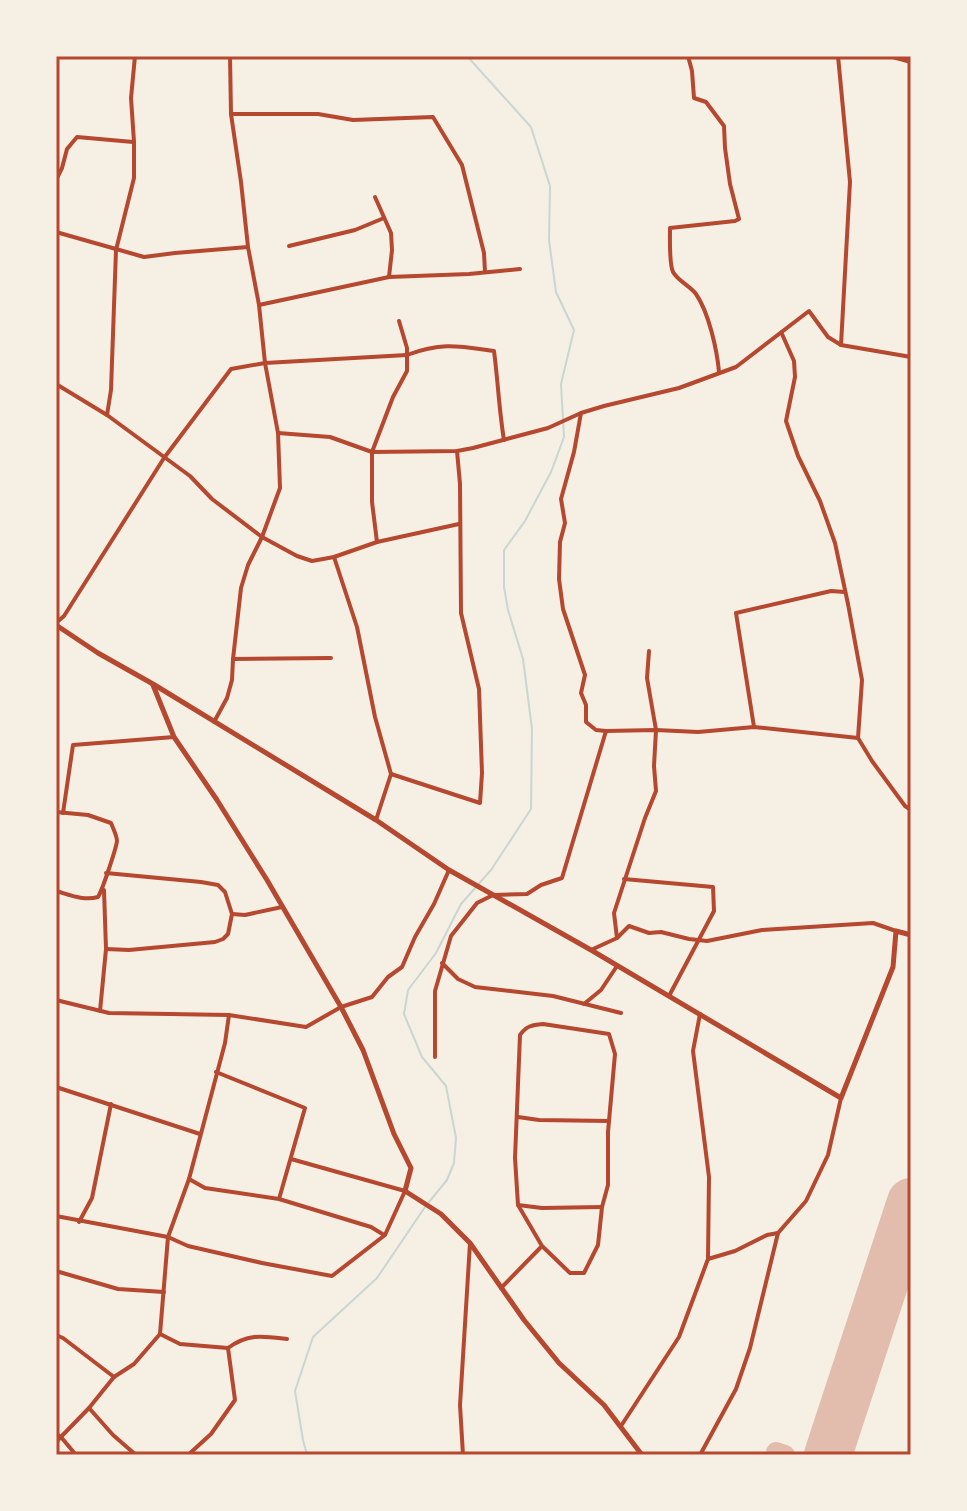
<svg xmlns="http://www.w3.org/2000/svg" width="967" height="1511" viewBox="0 0 967 1511" font-family="'Sofia Sans Condensed',sans-serif">
<rect width="100%" height="100%" fill="#f6efe4"/>
<g fill="none" stroke-linecap="round" stroke-linejoin="round">
<g stroke="#c9d6d2" stroke-width="2">
<polyline points="429,1202 447,1180 454,1163 456,1138 446,1086 422,1057 404,1014 408,990 436,953 461,904 491,870 531,809 532,729 523,659 508,610 504,587 504,550 525,521 551,472 564,437 561,384 574,330 556,292 549,240 550,186 531,127 467,56"/>
<polyline points="307,1455 303,1440 295,1391 313,1337 377,1278 425,1207"/>
</g>
<g stroke="#e2bdae" stroke-width="20">
<polyline points="776,1452 785,1455"/>
<polyline points="816,1455 832,1444"/>
</g>
<polyline stroke="#e2bdae" stroke-width="48" points="828,1455 911,1202"/>
<g stroke="#b5482f" stroke-width="4">
<path d="M 688,56 L 692,71 L 694,98 L 706,102 L 724,126 L 725,148 L 730,184 L 739,219 L 735,221 L 670,228 C 670,237 669,263 673,272 C 678,281 690,286 696,294 C 709,313 717,350 719,372"/>
<polyline points="838,56 850,182 841,345"/>
<polyline points="889,56 911,62"/>
<polyline points="231,114 318,114 353,120 433,117 462,165 484,253 485,272"/>
<polyline points="56,180 62,168 67,149 77,137 133,142"/>
<polyline points="375,197 391,233 392,250 389,277"/>
<polyline points="56,232 144,257 175,253 248,247"/>
<polyline points="289,246 355,230 384,218"/>
<polyline points="259,305 389,277 469,274 520,269"/>
<polyline points="782,334 794,361 795,377 786,421 798,456 820,501 835,543 848,604 862,680 858,738 872,761 905,806 911,810"/>
<polyline points="56,384 107,415 190,476 212,499 262,537 297,556 312,561 334,557 377,542 459,524"/>
<polyline points="581,413 574,452 561,499 565,523 560,542 559,579 563,609 585,675 581,693 586,705 586,722 596,730 606,731"/>
<polyline points="107,415 111,390 116,250 134,178 134,142 131,98 135,56"/>
<polyline points="278,433 330,437 372,452 457,451 473,448 548,428 581,413 604,406 679,388 736,367 809,311 828,337 841,345 911,357"/>
<polyline points="377,542 372,502 372,452 393,397 407,371 407,348 399,321"/>
<polyline points="334,557 357,627 375,717 391,774 376,820"/>
<path d="M 56,623 L 64,616 L 164,458 L 231,369 L 265,363 L 407,355 C 442,342 458,346 494,351 C 498,381 499,410 504,440"/>
<polyline points="233,659 331,658"/>
<polyline points="214,722 227,698 232,680 233,659 241,588 248,565 262,537 280,488 278,433 265,363 259,305 248,247 241,182 231,114 230,56"/>
<polyline points="754,727 736,613 831,591 845,592"/>
<polyline points="391,774 480,803 482,773 479,689 461,613 460,484 457,451"/>
<path d="M 56,812 L 88,815 L 111,823 C 113,828 117,836 117,841 C 116,849 102,891 98,897 C 84,901 70,895 56,891"/>
<polyline points="63,813 73,745 174,737"/>
<polyline points="624,879 713,887 714,911 669,996"/>
<polyline points="232,914 245,915 282,907"/>
<polyline points="617,938 629,926 649,933 661,932 689,939 707,941 762,930 873,923 896,931"/>
<polyline points="106,949 129,950 215,942 223,939 228,934 232,914 225,892 218,885 201,882 106,873"/>
<polyline points="591,950 617,938 614,913 645,818 656,791 654,766 656,730 647,678 649,651"/>
<polyline points="442,963 458,979 475,987 553,996 621,1013"/>
<polyline points="56,1000 109,1013 229,1015 306,1027 341,1007 372,997 388,977 402,967 415,937 434,904 449,870"/>
<polyline points="584,1004 601,990 617,966"/>
<polyline points="100,1011 106,949 104,890"/>
<polyline points="435,1057 435,991 451,936 477,903 493,895 527,894 541,885 562,878 606,731 656,730 698,732 754,727 858,738"/>
<polyline points="216,1072 305,1108 279,1199"/>
<polyline points="56,1087 200,1134"/>
<polyline points="518,1117 539,1120 609,1121"/>
<polyline points="189,1179 205,1188 279,1199 371,1227 384,1235"/>
<polyline points="518,1205 542,1208 602,1207"/>
<polyline points="56,1216 168,1237 188,1246 262,1263 332,1276 385,1235 405,1191 291,1159"/>
<polyline points="79,1222 92,1198 111,1104"/>
<polyline points="708,1259 735,1251 767,1235 778,1233"/>
<polyline points="56,1271 118,1289 164,1292"/>
<path d="M 501,1288 L 542,1246 L 518,1205 L 515,1158 L 520,1035 C 526,1026 532,1025 543,1024 L 609,1034 L 615,1054 L 608,1132 L 608,1185 L 602,1207 L 598,1245 L 584,1273 L 570,1273 L 542,1246"/>
<path d="M 160,1334 L 180,1344 L 228,1348 C 248,1333 263,1336 287,1339"/>
<polyline points="56,1335 63,1338 114,1377"/>
<polyline points="89,1408 113,1435 136,1455"/>
<polyline points="621,1426 679,1337 708,1259 709,1177 693,1051 700,1014"/>
<polyline points="56,1434 61,1437 76,1455"/>
<polyline points="56,1442 89,1408 114,1377 134,1364 160,1334 168,1237 189,1179 225,1043 229,1015"/>
<polyline points="188,1455 211,1434 235,1400 228,1348"/>
<polyline points="463,1455 460,1405 470,1243"/>
<polyline points="700,1455 736,1389 750,1348 778,1233 806,1201 828,1155 841,1098"/>
</g>
<g stroke="#b5482f" stroke-width="5">
<polyline points="56,625 98,653 153,684 376,820 449,870 591,950 841,1098 893,967 896,931 911,935"/>
<polyline points="153,685 174,737 217,800 267,880 341,1007 363,1050 394,1134 411,1168 405,1191 441,1214 470,1243 524,1320 559,1363 604,1405 642,1455"/>
</g>
</g>
<rect width="967" height="1511" fill="none" stroke="#f6efe4" stroke-width="116"/>
<rect x="58" y="58" width="851" height="1395" fill="none" stroke="#b5482f" stroke-width="3"/>
</svg>
